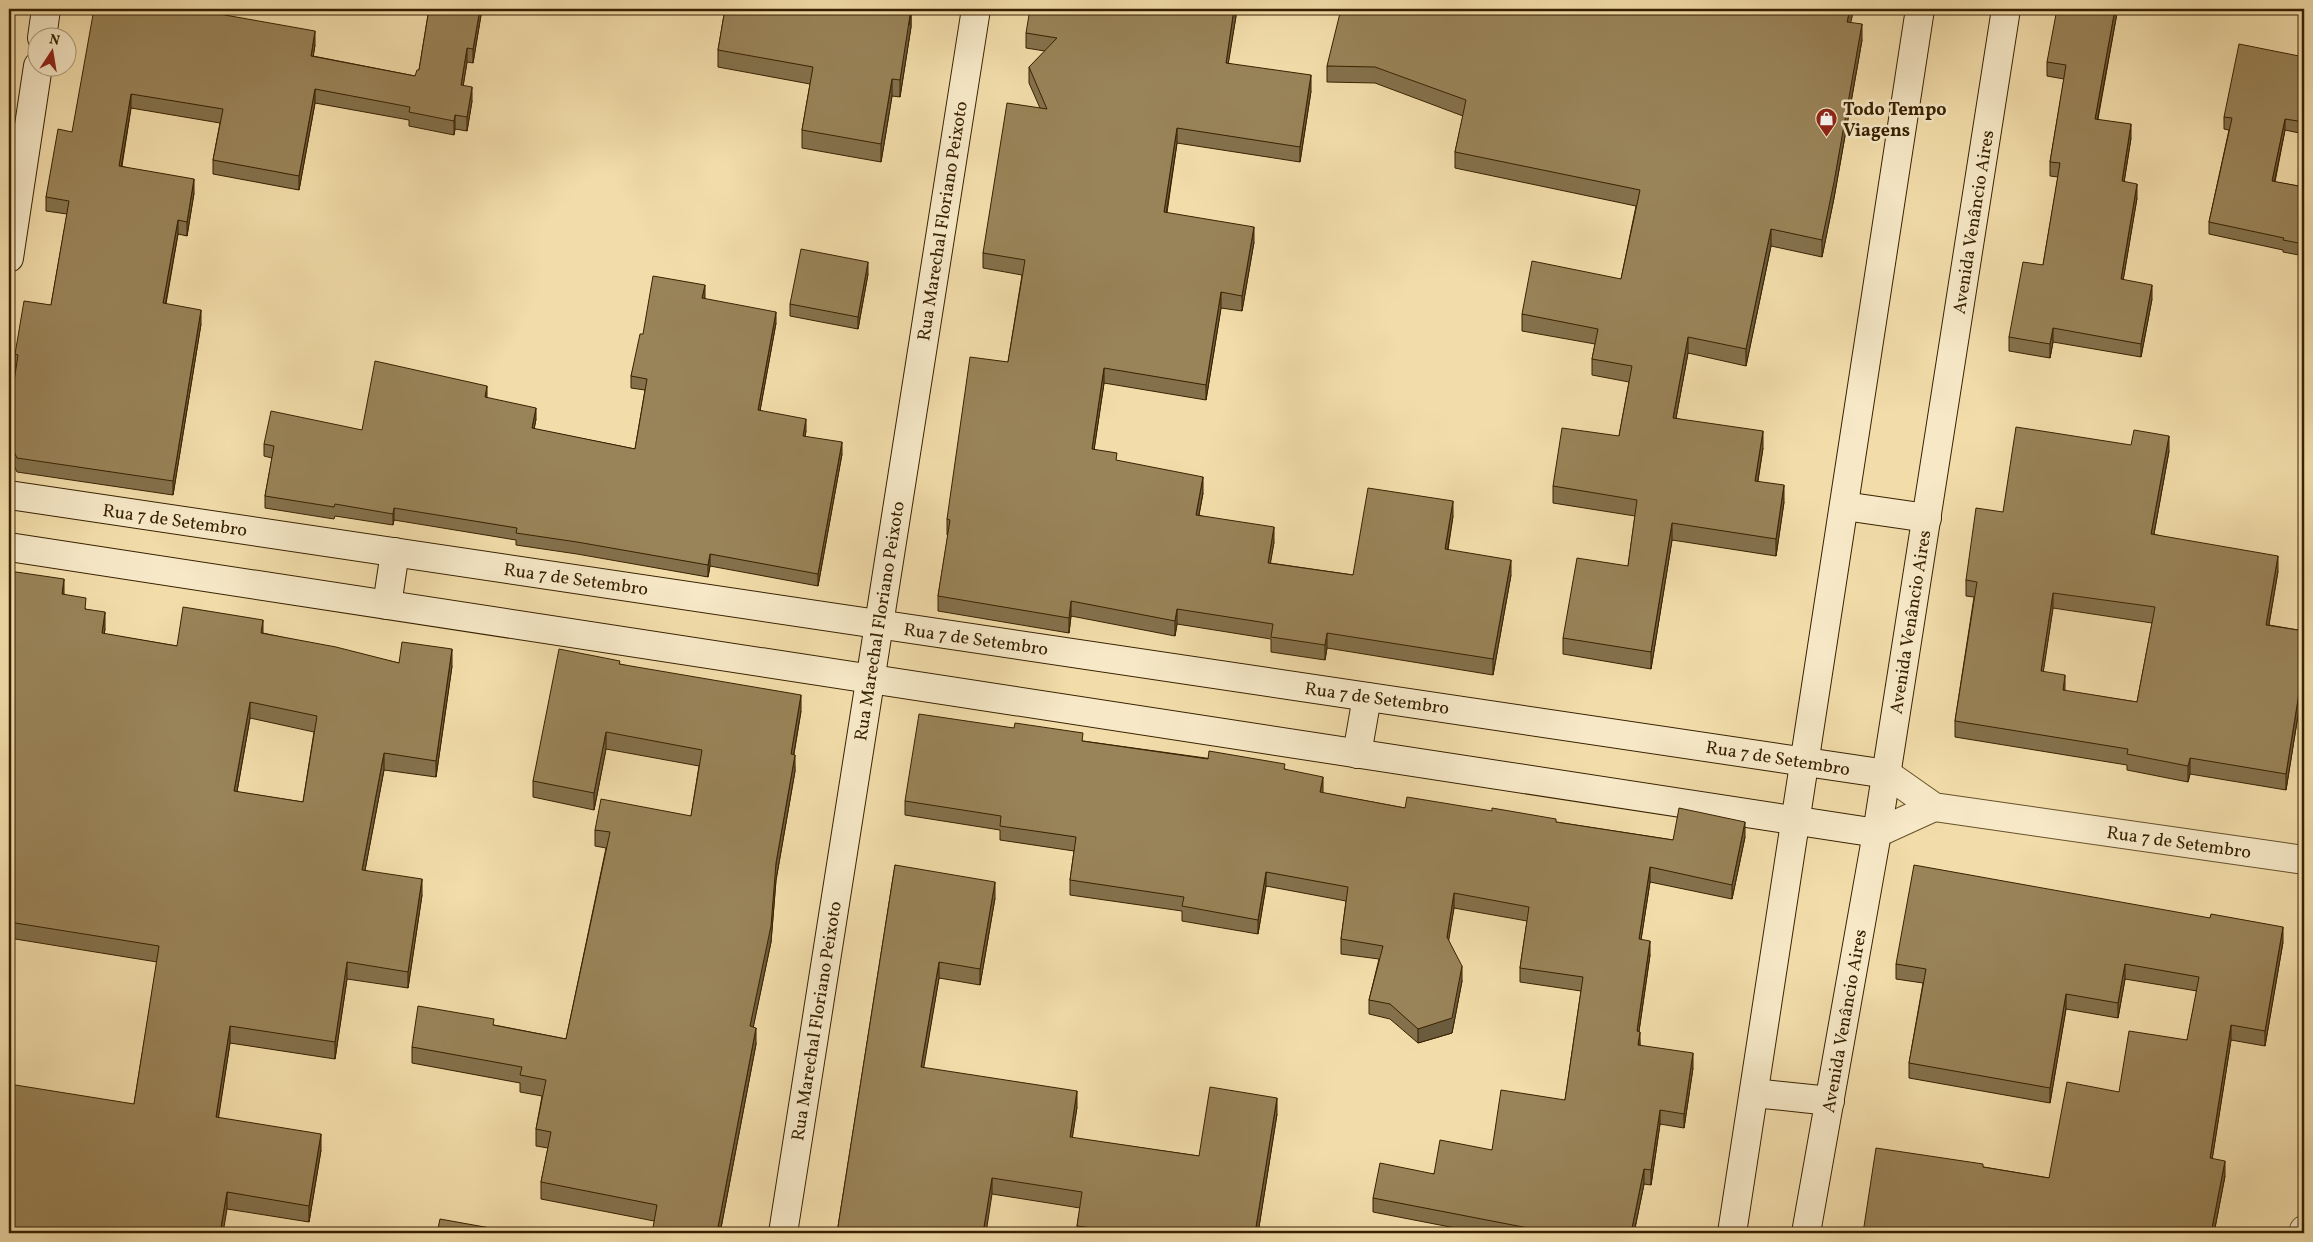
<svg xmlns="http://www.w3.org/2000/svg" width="2313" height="1242" viewBox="0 0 2313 1242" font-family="Vollkorn,serif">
<rect width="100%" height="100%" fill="#f2ddaa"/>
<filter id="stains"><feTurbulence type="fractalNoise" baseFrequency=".004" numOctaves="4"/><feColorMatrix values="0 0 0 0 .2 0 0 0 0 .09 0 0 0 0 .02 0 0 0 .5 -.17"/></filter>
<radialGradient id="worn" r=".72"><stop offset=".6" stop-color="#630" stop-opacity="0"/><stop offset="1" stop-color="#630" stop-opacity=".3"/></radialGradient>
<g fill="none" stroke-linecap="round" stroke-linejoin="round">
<defs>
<g id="street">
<polyline points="1887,774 1934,807 2304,860"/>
<polyline points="1877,833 1934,807"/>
<polyline points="2304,1233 2304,1230"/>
</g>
<g id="secondary">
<polyline points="42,38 46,9"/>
<polyline points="9,258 38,66"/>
<polyline points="9,495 1887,774"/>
<polyline points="1844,506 1927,518"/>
<polyline points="9,547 1877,833"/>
<polyline points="387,605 395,552"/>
<polyline points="1357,754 1367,697"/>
<polyline points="1754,1093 1830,1101"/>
<polyline points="783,1233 976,9"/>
<polyline points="1732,1233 1920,9"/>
<polyline points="1806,1233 1877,833 2006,9"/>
</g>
</defs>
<use href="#street" stroke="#66502a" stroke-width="30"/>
<use href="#secondary" stroke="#382100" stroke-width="30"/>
<use href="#street" stroke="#f7e9c8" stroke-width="28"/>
<use href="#secondary" stroke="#f7e9c8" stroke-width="28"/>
</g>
<g fill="#84714c" stroke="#382100" fill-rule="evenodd">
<polygon points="429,9 482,9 473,63 467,62 463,86 472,101 467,131 455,129 454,135 409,126 409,120 315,103 299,190 213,174 213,160 220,123 131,108 122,166 194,193 187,236 178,234 166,304 201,324 173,495 17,472 9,455 9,415 16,368 15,368 15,354 51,305 67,214 46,211 46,197 72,132 211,13 315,45 313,56 415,76 419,70"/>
<polygon points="725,9 911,9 911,27 900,97 892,96 881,162 802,148 802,130 810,84 718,67 718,50"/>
<polygon points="1236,9 1236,16 1228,63 1311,91 1300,162 1177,143 1167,213 1254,242 1242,311 1221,308 1206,400 1104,383 1094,449 1117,461 1203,493 1199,515 1274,542 1270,563 1353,575 1453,516 1448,550 1511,575 1493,675 1327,648 1325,660 1271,652 1271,639 1177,624 1175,636 1071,616 1069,633 938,611 938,596 948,535 947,535 947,519 1008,362 1022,275 983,268 983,253 1040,108 1029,83 1029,67 1045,51 1026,48 1026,33"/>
<polygon points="2117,9 2117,13 2098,119 2131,138 2124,182 2137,198 2123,280 2152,299 2141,357 2053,342 2050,358 2009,351 2009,337 2043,265 2058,177 2050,176 2050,162 2064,79 2047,76 2047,62"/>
<polygon points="1851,22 1862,40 1834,198 1822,257 1771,246 1746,366 1688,353 1676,418 1763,448 1758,481 1784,502 1776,556 1672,540 1651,669 1563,654 1563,638 1628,566 1635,516 1553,503 1553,486 1619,436 1629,382 1592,375 1592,359 1595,344 1522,331 1522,314 1621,279 1636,206 1455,168 1455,152 1463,116 1375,83 1327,82 1327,66"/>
<polygon points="2304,57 2304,134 2285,130 2275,182 2304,187 2304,256 2283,252 2283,250 2209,234 2209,222 2229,130 2224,129 2224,117"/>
<polygon points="868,274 858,329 790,316 790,304"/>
<polygon points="705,297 704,299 776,323 760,410 806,431 805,436 842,454 818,586 710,566 708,577 577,554 516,545 516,540 394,520 393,525 335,516 334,519 265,508 265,496 272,458 264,456 264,444 362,430 487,398 536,419 534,429 635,449 645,390 631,388 631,376 643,334"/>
<path d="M 2169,451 L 2154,534 L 2278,571 L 2269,625 L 2304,631 L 2304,678 L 2286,790 L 2190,774 L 2188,782 L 2127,770 L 2127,765 L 1955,737 L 1955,721 L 1974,597 L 1966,596 L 1966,580 L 2003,512 ZM 2053,608 L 2152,623 L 2137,702 L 2065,691 L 2043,671 Z"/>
<path d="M 9,571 L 64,594 L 86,609 L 105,629 L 104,634 L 177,646 L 263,633 L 399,663 L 452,666 L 436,777 L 384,770 L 365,870 L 422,895 L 408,988 L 347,979 L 335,1059 L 230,1043 L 218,1118 L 321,1150 L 309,1222 L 227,1209 L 134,1104 L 157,962 L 9,938 ZM 250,718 L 314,732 L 303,802 L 237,792 Z"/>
<polygon points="620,664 801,711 794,754 795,771 776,880 771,942 753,1027 756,1044 721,1228 723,1233 654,1221 541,1199 541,1182 548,1148 536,1146 536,1129 542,1096 520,1092 520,1083 412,1063 412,1047 494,1025 566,1039 606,848 595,846 595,830 691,816 699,766 606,749 594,810 533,797 533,781"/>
<polygon points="1014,728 1083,741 1285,769 1323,793 1405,808 1556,822 1673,840 1745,837 1732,899 1650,882 1641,939 1650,955 1639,1031 1640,1045 1693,1068 1684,1128 1660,1124 1651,1185 1644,1184 1634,1233 1481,1233 1373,1212 1373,1198 1492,1150 1565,1100 1581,991 1520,982 1520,968 1527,921 1454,908 1448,940 1462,981 1452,1033 1418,1043 1390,1019 1369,1014 1369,1000 1379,959 1341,954 1341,939 1346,901 1266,886 1258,934 1182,921 1182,911 1070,895 1070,880 1074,851 1000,840 1000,830 905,815 905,801"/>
<polygon points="895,865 995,898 980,985 939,978 923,1068 1077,1107 1072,1138 1199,1156 1277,1114 1258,1233 1077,1233 1077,1226 1080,1208 992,1194 837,1233"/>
<polygon points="2283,942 2265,1046 2231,1040 2212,1159 2225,1176 2214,1233 1863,1233 1983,1167 2049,1178 2119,1092 2187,1040 2197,991 2125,979 2118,1018 2066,1009 2050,1103 1909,1078 1909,1063 1923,983 1896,979 1896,964"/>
</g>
<g fill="#6b5c3e" stroke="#382100">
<polygon points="209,9 211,9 208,26 208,12"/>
<polygon points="480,9 482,9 473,63 473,49"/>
<polygon points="909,9 911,9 909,25 911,9 911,27 900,97 900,80"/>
<polygon points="1234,9 1236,9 1236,16 1226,78 1226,63"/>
<polygon points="1850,9 1854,9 1847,38 1847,22"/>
<polygon points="2115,9 2117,9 2117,13 2095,132 2095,119"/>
<polygon points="1862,24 1862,40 1834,198 1822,257 1822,240"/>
<polygon points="315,31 315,45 311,70 311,56"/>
<polygon points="467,48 467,62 461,99 461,85"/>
<polygon points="1311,75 1311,91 1300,162 1300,147"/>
<polygon points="892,79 892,96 881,162 881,144"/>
<polygon points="472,87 472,101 467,131 467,117"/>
<polygon points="315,89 315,103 299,190 299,176"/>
<polygon points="131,94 131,108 119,180 119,166"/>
<polygon points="455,115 455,129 454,135 454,121"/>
<polygon points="2285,119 2285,130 2272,193 2272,181"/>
<polygon points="2131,124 2131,138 2122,195 2122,181"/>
<polygon points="1177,128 1177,143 1164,227 1164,212"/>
<polygon points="194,179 194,193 187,236 187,222"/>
<polygon points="2137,184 2137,198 2121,293 2121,279"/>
<polygon points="178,220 178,234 163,317 163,303"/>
<polygon points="1254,227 1254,242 1242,311 1242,296"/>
<polygon points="1771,229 1771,246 1746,366 1746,349"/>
<polygon points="868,262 868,274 858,329 858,317"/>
<polygon points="705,285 705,297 702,310 702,298"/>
<polygon points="2152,285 2152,299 2141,357 2141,344"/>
<polygon points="1221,292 1221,308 1206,400 1206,385"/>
<polygon points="201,310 201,324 173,495 173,481"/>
<polygon points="776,312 776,323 758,422 758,410"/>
<polygon points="2053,328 2053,342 2050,358 2050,344"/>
<polygon points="1688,337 1688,353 1673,434 1673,418"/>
<polygon points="1104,368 1104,383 1092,464 1092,449"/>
<polygon points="487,386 487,398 485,397"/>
<polygon points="536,408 536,419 532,440 532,428"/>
<polygon points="806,419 806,431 803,447 803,436"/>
<polygon points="1763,431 1763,448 1755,497 1755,481"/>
<polygon points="2169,436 2169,451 2151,550 2151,534"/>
<polygon points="842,442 842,454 818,586 818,574"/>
<polygon points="1203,477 1203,493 1196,530 1196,515"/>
<polygon points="1784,485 1784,502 1776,556 1776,539"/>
<polygon points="1453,501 1453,516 1445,565 1445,549"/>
<polygon points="394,508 394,520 393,525 393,514"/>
<polygon points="1672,523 1672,540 1651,669 1651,652"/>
<polygon points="1274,527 1274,542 1268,578 1268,563"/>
<polygon points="710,554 710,566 708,577 708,565"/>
<polygon points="2278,556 2278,571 2266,641 2266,625"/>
<polygon points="1511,560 1511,575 1493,675 1493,659"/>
<polygon points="64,579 64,596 62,594"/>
<polygon points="2053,593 2053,608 2041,687 2041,671"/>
<polygon points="1071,601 1071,616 1069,633 1069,618"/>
<polygon points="1177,609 1177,624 1175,636 1175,621"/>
<polygon points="105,612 105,629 102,650 102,633"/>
<polygon points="263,620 263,636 261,633"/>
<polygon points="1327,633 1327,648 1325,660 1325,645"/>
<polygon points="452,649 452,666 436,777 436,761"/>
<polygon points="2304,662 2304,678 2286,790 2286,774"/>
<polygon points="2065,675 2065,690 2063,690"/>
<polygon points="801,695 801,711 791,770 791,754"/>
<polygon points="250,702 250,718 234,808 234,791"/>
<polygon points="606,732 606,749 594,810 594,793"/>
<polygon points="384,753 384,770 362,886 362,870"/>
<polygon points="795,755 795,771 776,880 771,942 750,1043 750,1026 776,863"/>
<polygon points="2190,758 2190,774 2188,782 2188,766"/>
<polygon points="1323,777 1323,792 1320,807 1320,792"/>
<polygon points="1745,822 1745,837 1732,899 1732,885"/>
<polygon points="1650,867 1650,882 1639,953 1639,939"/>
<polygon points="1266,872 1266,886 1258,934 1258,920"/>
<polygon points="422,879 422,895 408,988 408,972"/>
<polygon points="995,882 995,898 980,985 980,969"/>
<polygon points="1454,893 1454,908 1447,951 1447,937"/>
<polygon points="2283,927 2283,942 2265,1046 2265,1031"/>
<polygon points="1650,941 1650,955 1637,1045 1637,1031"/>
<polygon points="347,962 347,979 335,1059 335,1042"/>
<polygon points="939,962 939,978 921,1084 921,1067"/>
<polygon points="2125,964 2125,979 2118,1018 2118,1003"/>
<polygon points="1462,966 1462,981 1452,1033 1418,1043 1418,1029"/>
<polygon points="14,988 14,1005 9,1037 9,1021"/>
<polygon points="2066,994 2066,1009 2050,1103 2050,1088"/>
<polygon points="2231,1025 2231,1040 2210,1173 2210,1158"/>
<polygon points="230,1026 230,1043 216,1134 216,1117"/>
<polygon points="756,1028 756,1044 720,1233 718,1227"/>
<polygon points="1640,1032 1640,1046 1638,1045"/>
<polygon points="1693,1053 1693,1068 1684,1128 1684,1114"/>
<polygon points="1077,1091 1077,1107 1070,1153 1070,1137"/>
<polygon points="1277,1098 1277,1114 1258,1233 1255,1233"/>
<polygon points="1660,1110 1660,1124 1651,1185 1651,1170"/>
<polygon points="321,1134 321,1150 309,1222 309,1206"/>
<polygon points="2225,1161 2225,1176 2214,1233 2211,1233"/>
<polygon points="1644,1169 1644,1184 1634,1233 1631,1233"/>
<polygon points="992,1178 992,1194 986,1233 983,1233"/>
<polygon points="227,1192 227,1209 223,1233 220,1233"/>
</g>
<g fill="#998358" stroke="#382100" fill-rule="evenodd">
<polygon points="94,9 209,9 208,12 315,31 311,56 415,76 417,70 419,70 429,9 480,9 473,49 467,48 461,85 472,87 467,117 455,115 454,121 409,112 410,107 315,89 299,176 213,160 223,109 131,94 119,166 194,179 187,222 178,220 163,303 201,310 173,481 17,458 9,441 9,415 18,355 15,354 24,301 51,305 69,201 46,197 58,129 72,132"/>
<polygon points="725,9 911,9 900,80 892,79 881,144 802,130 813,67 718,50"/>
<polygon points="1030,9 1234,9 1226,63 1311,75 1300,147 1177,128 1164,212 1254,227 1242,296 1221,292 1206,385 1104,368 1092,449 1117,453 1116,460 1203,477 1196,515 1274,527 1268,563 1353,575 1368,488 1453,501 1445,549 1511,560 1493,659 1327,633 1325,645 1271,637 1273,624 1177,609 1175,621 1071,601 1069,618 938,596 950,520 947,519 970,357 1008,362 1025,260 983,253 1007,103 1047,109 1029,67 1057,38 1026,33"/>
<polygon points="1341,9 1850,9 1847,22 1862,24 1834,182 1822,240 1771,229 1746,349 1688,337 1673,418 1763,431 1755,481 1784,485 1776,539 1672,523 1651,652 1563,638 1577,558 1628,566 1637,500 1553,486 1562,428 1619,436 1632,366 1592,359 1598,329 1522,314 1532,261 1621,279 1640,190 1455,152 1466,100 1375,67 1327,66"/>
<polygon points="2057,9 2115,9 2095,119 2131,124 2122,181 2137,184 2121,279 2152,285 2141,344 2053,328 2050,344 2009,337 2023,262 2043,265 2060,163 2050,162 2066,65 2047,62"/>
<polygon points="2239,44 2304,57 2304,122 2285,119 2272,181 2304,187 2304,244 2283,240 2284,238 2209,222 2232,118 2224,117"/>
<polygon points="801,249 868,262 858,317 790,304"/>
<polygon points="653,276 705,285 702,298 776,312 758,410 806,419 803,436 842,442 818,574 710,554 708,565 577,542 516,533 517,528 394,508 393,514 335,504 334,507 265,496 274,446 264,444 271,411 362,430 375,361 487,386 485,397 536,408 532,428 635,449 647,379 631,376 640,334 643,334"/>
<path d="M 2016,427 L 2131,445 L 2134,430 L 2169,436 L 2151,534 L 2278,556 L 2266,625 L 2304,631 L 2304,662 L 2286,774 L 2190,758 L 2188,766 L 2127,754 L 2128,749 L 1955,721 L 1977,582 L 1966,580 L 1976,508 L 2003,512 ZM 2053,593 L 2155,607 L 2137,702 L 2063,690 L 2065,675 L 2041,671 Z"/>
<path d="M 9,571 L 64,579 L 62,594 L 86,598 L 85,609 L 105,612 L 102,633 L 177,646 L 183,607 L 263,620 L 261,633 L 336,647 L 399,663 L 402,642 L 452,649 L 436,761 L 384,753 L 362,870 L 422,879 L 408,972 L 347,962 L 335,1042 L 230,1026 L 216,1117 L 321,1134 L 309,1206 L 227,1192 L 220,1233 L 9,1233 L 9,1084 L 134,1104 L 159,946 L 9,922 ZM 250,702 L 317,716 L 303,802 L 234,791 Z"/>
<polygon points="559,649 620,661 619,664 801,695 791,754 795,755 776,863 771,926 750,1026 756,1028 718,1227 723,1228 722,1233 652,1233 657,1205 541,1182 551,1132 536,1129 546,1080 520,1075 522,1067 412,1047 418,1006 494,1019 493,1025 566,1039 610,832 595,830 601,799 691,816 702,750 606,732 594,793 533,781"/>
<polygon points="919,714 1014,728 1015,723 1083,733 1082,741 1208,759 1209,751 1285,764 1284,769 1323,777 1320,792 1405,808 1407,797 1492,811 1492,808 1556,819 1556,822 1673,840 1679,808 1745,822 1732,885 1650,867 1639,939 1650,941 1637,1031 1640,1032 1638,1045 1693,1053 1684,1114 1660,1110 1651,1170 1644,1169 1631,1233 1554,1233 1373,1198 1380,1163 1434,1174 1440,1140 1492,1150 1501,1090 1565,1100 1583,977 1520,968 1529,907 1454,893 1447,937 1462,966 1452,1018 1418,1029 1390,1004 1369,1000 1383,946 1341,939 1348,887 1266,872 1258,920 1182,906 1184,897 1070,880 1076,837 1000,826 1001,816 905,801"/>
<polygon points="895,865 995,882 980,969 939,962 921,1067 1077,1091 1070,1137 1199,1156 1210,1087 1277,1098 1255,1233 1129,1233 1077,1226 1082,1192 992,1178 983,1233 837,1233"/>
<polygon points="1914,865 2210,918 2211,914 2283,927 2265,1031 2231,1025 2210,1158 2225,1161 2211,1233 1863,1233 1876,1148 1983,1164 1983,1167 2049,1178 2067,1082 2119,1092 2129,1031 2187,1040 2199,977 2125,964 2118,1003 2066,994 2050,1088 1909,1063 1926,969 1896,964"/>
<polygon points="9,987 14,988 9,1021"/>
<polygon points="440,1219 518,1233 437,1233"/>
</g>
<defs>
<symbol id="shop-pin" viewBox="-11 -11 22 30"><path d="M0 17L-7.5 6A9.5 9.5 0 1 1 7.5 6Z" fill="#8f2418" stroke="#f7e9c8"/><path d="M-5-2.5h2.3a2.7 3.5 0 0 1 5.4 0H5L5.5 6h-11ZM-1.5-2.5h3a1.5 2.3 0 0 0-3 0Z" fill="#fff"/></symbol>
</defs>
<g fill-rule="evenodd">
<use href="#shop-pin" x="1814" y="106" width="25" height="34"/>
</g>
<g text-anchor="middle" stroke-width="5" stroke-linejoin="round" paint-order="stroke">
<g font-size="18" font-weight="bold" fill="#382100" stroke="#f7e9c8" text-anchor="start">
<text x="1843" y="115">Todo Tempo<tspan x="1843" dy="21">Viagens</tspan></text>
</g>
<g font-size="18" fill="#382100" stroke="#f7e9c8">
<text transform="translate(942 221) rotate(-81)" y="6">Rua Marechal Floriano Peixoto</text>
<text transform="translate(1973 222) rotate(-81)" y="6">Avenida Venâncio Aires</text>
<text transform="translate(175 520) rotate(8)" y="6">Rua 7 de Setembro</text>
<text transform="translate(576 579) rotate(8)" y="6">Rua 7 de Setembro</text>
<text transform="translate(879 621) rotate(-81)" y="6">Rua Marechal Floriano Peixoto</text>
<text transform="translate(1910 622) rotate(-81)" y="6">Avenida Venâncio Aires</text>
<text transform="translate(976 639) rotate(8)" y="6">Rua 7 de Setembro</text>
<text transform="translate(1377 698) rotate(8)" y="6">Rua 7 de Setembro</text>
<text transform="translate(1778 758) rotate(9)" y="6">Rua 7 de Setembro</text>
<text transform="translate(2179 842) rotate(8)" y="6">Rua 7 de Setembro</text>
<text transform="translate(816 1021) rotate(-81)" y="6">Rua Marechal Floriano Peixoto</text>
<text transform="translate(1844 1021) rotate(-80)" y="6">Avenida Venâncio Aires</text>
</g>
</g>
<rect width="2313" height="1242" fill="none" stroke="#f2ddaa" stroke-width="30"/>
<rect x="10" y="10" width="2293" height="1222" fill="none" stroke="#382100" stroke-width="2.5"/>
<rect x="15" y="15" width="2283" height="1212" fill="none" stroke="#382100"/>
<g transform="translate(52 52) rotate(12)"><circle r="24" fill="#f7e9c8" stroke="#ab9978"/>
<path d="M0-4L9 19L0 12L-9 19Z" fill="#8f2418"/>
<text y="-8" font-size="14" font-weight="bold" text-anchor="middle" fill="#382100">N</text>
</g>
<rect width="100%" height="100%" filter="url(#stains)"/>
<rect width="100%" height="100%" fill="url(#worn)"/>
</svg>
